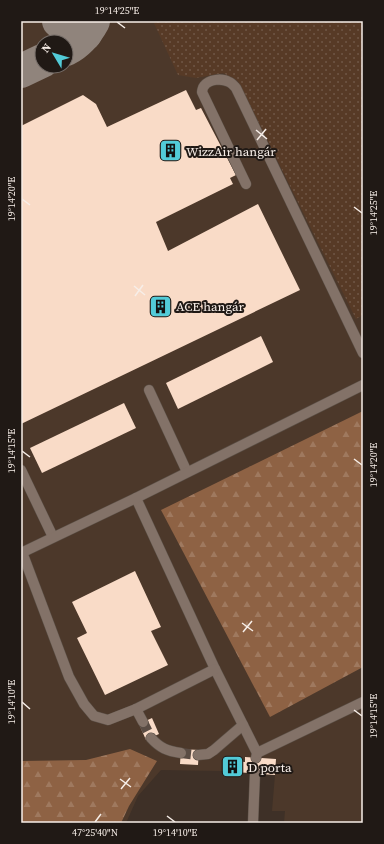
<svg xmlns="http://www.w3.org/2000/svg" width="384" height="844" viewBox="0 0 384 844" font-family="'Source Serif 4',serif">
<defs>
<pattern id="grass-dots" width="8" height="8" patternUnits="userSpaceOnUse"><rect width="8" height="8" fill="#573a26"/><path d="M2 2h.1M6 6h.1" fill="none" stroke="#705746" stroke-width="1.8" stroke-linecap="round"/></pattern>
<pattern id="forest-firs" width="22" height="20" patternUnits="userSpaceOnUse"><rect width="22" height="20" fill="#8e6244"/><path d="M5 1l3.5 6h-7zM16 11l3.5 6h-7z" fill="#9f795f"/></pattern>
</defs>
<rect width="100%" height="100%" fill="#3e3027"/>
<path fill="#4c382a" fill-rule="evenodd" d="M 21,21 L 363,21 L 363,823 L 284,823 L 285,811 L 272,811 L 275,775 L 222,771 L 161,770 L 138,796 L 126,823 L 21,823 ZM 42,42 L 66,42 L 66,66 L 42,66 Z"/>
<polygon fill="url(#grass-dots)" points="153,21 363,21 363,315 356,319 238,81 223,73 196,78 178,75"/>
<g fill="url(#forest-firs)">
<polygon points="363,411 363,667 270,717 161,510"/>
<polygon points="130,749 157,761 129,806 121,823 21,823 21,761 86,760"/>
</g>
<g fill="none" stroke-linecap="round" stroke-linejoin="round">
<g stroke="#90847c" stroke-width="34">
<polyline points="59,21 85,34"/>
<path d="M 66,49 C 78,43 87,32 93,21"/>
<polyline points="21,71 42,61"/>
</g>
</g>
<g fill="#f9dbc7">
<polygon points="186,90 196,110 201,108 236,175 230,178 233,184 156,222 168,251 258,204 300,290 21,424 21,126 83,95 96,104 107,127"/>
<polygon points="261,336 273,362 178,409 166,383"/>
<polygon points="124,403 136,428 42,473 30,448"/>
<polygon points="135,571 161,627 151,631 168,665 105,695 77,638 87,633 72,602"/>
<polygon points="152,718 159,734 146,740 139,724"/>
<polygon points="181,749 199,750 198,765 180,764"/>
<polygon points="245,757 276,759 275,775 222,771 222,760 245,762"/>
</g>
<g fill="none" stroke-linecap="round" stroke-linejoin="round">
<g stroke="#5a4c44" stroke-width="10" stroke-dasharray="10 5" stroke-linecap="butt">
<polyline points="143,722 151,738"/>
<polyline points="181,753 198,755"/>
</g>
<defs>
<g id="minor">
<path d="M 246,184 L 202,92 C 202,91 203,87 204,86 C 209,79 222,78 229,82 C 232,83 234,86 236,88 L 363,353"/>
<polyline points="149,390 187,472"/>
<polyline points="21,470 53,537"/>
<polyline points="136,498 215,669 257,753 256,758"/>
<polyline points="22,552 69,677 84,704 94,716 108,720 136,709 215,669"/>
<polyline points="21,553 136,498 363,385"/>
<polyline points="136,709 143,722"/>
<path d="M 151,738 C 160,748 167,751 181,753"/>
<polyline points="257,753 363,702"/>
<polyline points="198,755 208,754 214,750 243,725"/>
<polyline points="253,823 255,773"/>
</g>
</defs>
<use href="#minor" stroke="#5b5047" stroke-width="11"/>
<use href="#minor" stroke="#837268" stroke-width="10"/>
</g>
<path fill="none" stroke="#f7eee8" stroke-width="1.5" d="M 117,22 L 125,28M 256,130 L 267,139M 257,140 L 266,129M 22,199 L 30,205M 354,207 L 362,213M 134,286 L 145,295M 135,296 L 143,285M 22,451 L 30,457M 354,459 L 362,465M 242,623 L 253,631M 243,632 L 252,621M 22,702 L 30,709M 354,710 L 362,716M 120,779 L 131,787M 121,789 L 130,778M 167,816 L 175,822M 95,822 L 101,814"/>
<defs>
<symbol id="building-square" viewBox="-11 -11 22 22"><rect x="-9" y="-9" width="18" height="18" rx="4" fill="#52cbd8" stroke="#201915"/><path d="M-4-6H4V6H1V3H-1V6H-4ZM-2.5-4.3h1.7v1.8h-1.7ZM.8-4.3h1.7v1.8H.8ZM-2.5-1h1.7V.8h-1.7ZM.8-1h1.7V.8H.8Z" fill="#111"/></symbol>
</defs>
<g fill-rule="evenodd">
<use href="#building-square" x="158" y="138" width="25" height="25"/>
<use href="#building-square" x="148" y="294" width="25" height="25"/>
<use href="#building-square" x="220" y="754" width="25" height="25"/>
</g>
<g text-anchor="middle" stroke-width="4" stroke-linejoin="round" paint-order="stroke">
<g font-size="13" fill="#f7eee8" stroke="#201915" text-anchor="start">
<text x="186" y="156">WizzAir hangár</text>
<text x="176" y="311">ACE hangár</text>
<text x="248" y="772">D porta</text>
</g>
</g>
<rect width="384" height="844" fill="none" stroke="#201915" stroke-width="44"/>
<g transform="translate(54 54) rotate(308)"><circle r="19" fill="#201915" stroke="#766e69"/>
<path d="M0-3L7 15L0 10L-7 15Z" fill="#52cbd8"/>
<text y="-6" font-size="11" font-weight="bold" text-anchor="middle" fill="#f7eee8">N</text>
</g>
<rect x="22" y="22" width="340" height="800" fill="none" stroke="#f7eee8" stroke-width="1.5"/>
<g font-size="10" text-anchor="middle" fill="#f7eee8">
<text x="117" y="14">19°14'25"E</text>
<text transform="translate(11 199) rotate(-90)" y="4">19°14'20"E</text>
<text transform="translate(373 213) rotate(-90)" y="4">19°14'25"E</text>
<text transform="translate(11 451) rotate(-90)" y="4">19°14'15"E</text>
<text transform="translate(373 465) rotate(-90)" y="4">19°14'20"E</text>
<text transform="translate(11 702) rotate(-90)" y="4">19°14'10"E</text>
<text transform="translate(373 716) rotate(-90)" y="4">19°14'15"E</text>
<text x="95" y="836">47°25'40"N</text>
<text x="175" y="836">19°14'10"E</text>
</g>
</svg>
